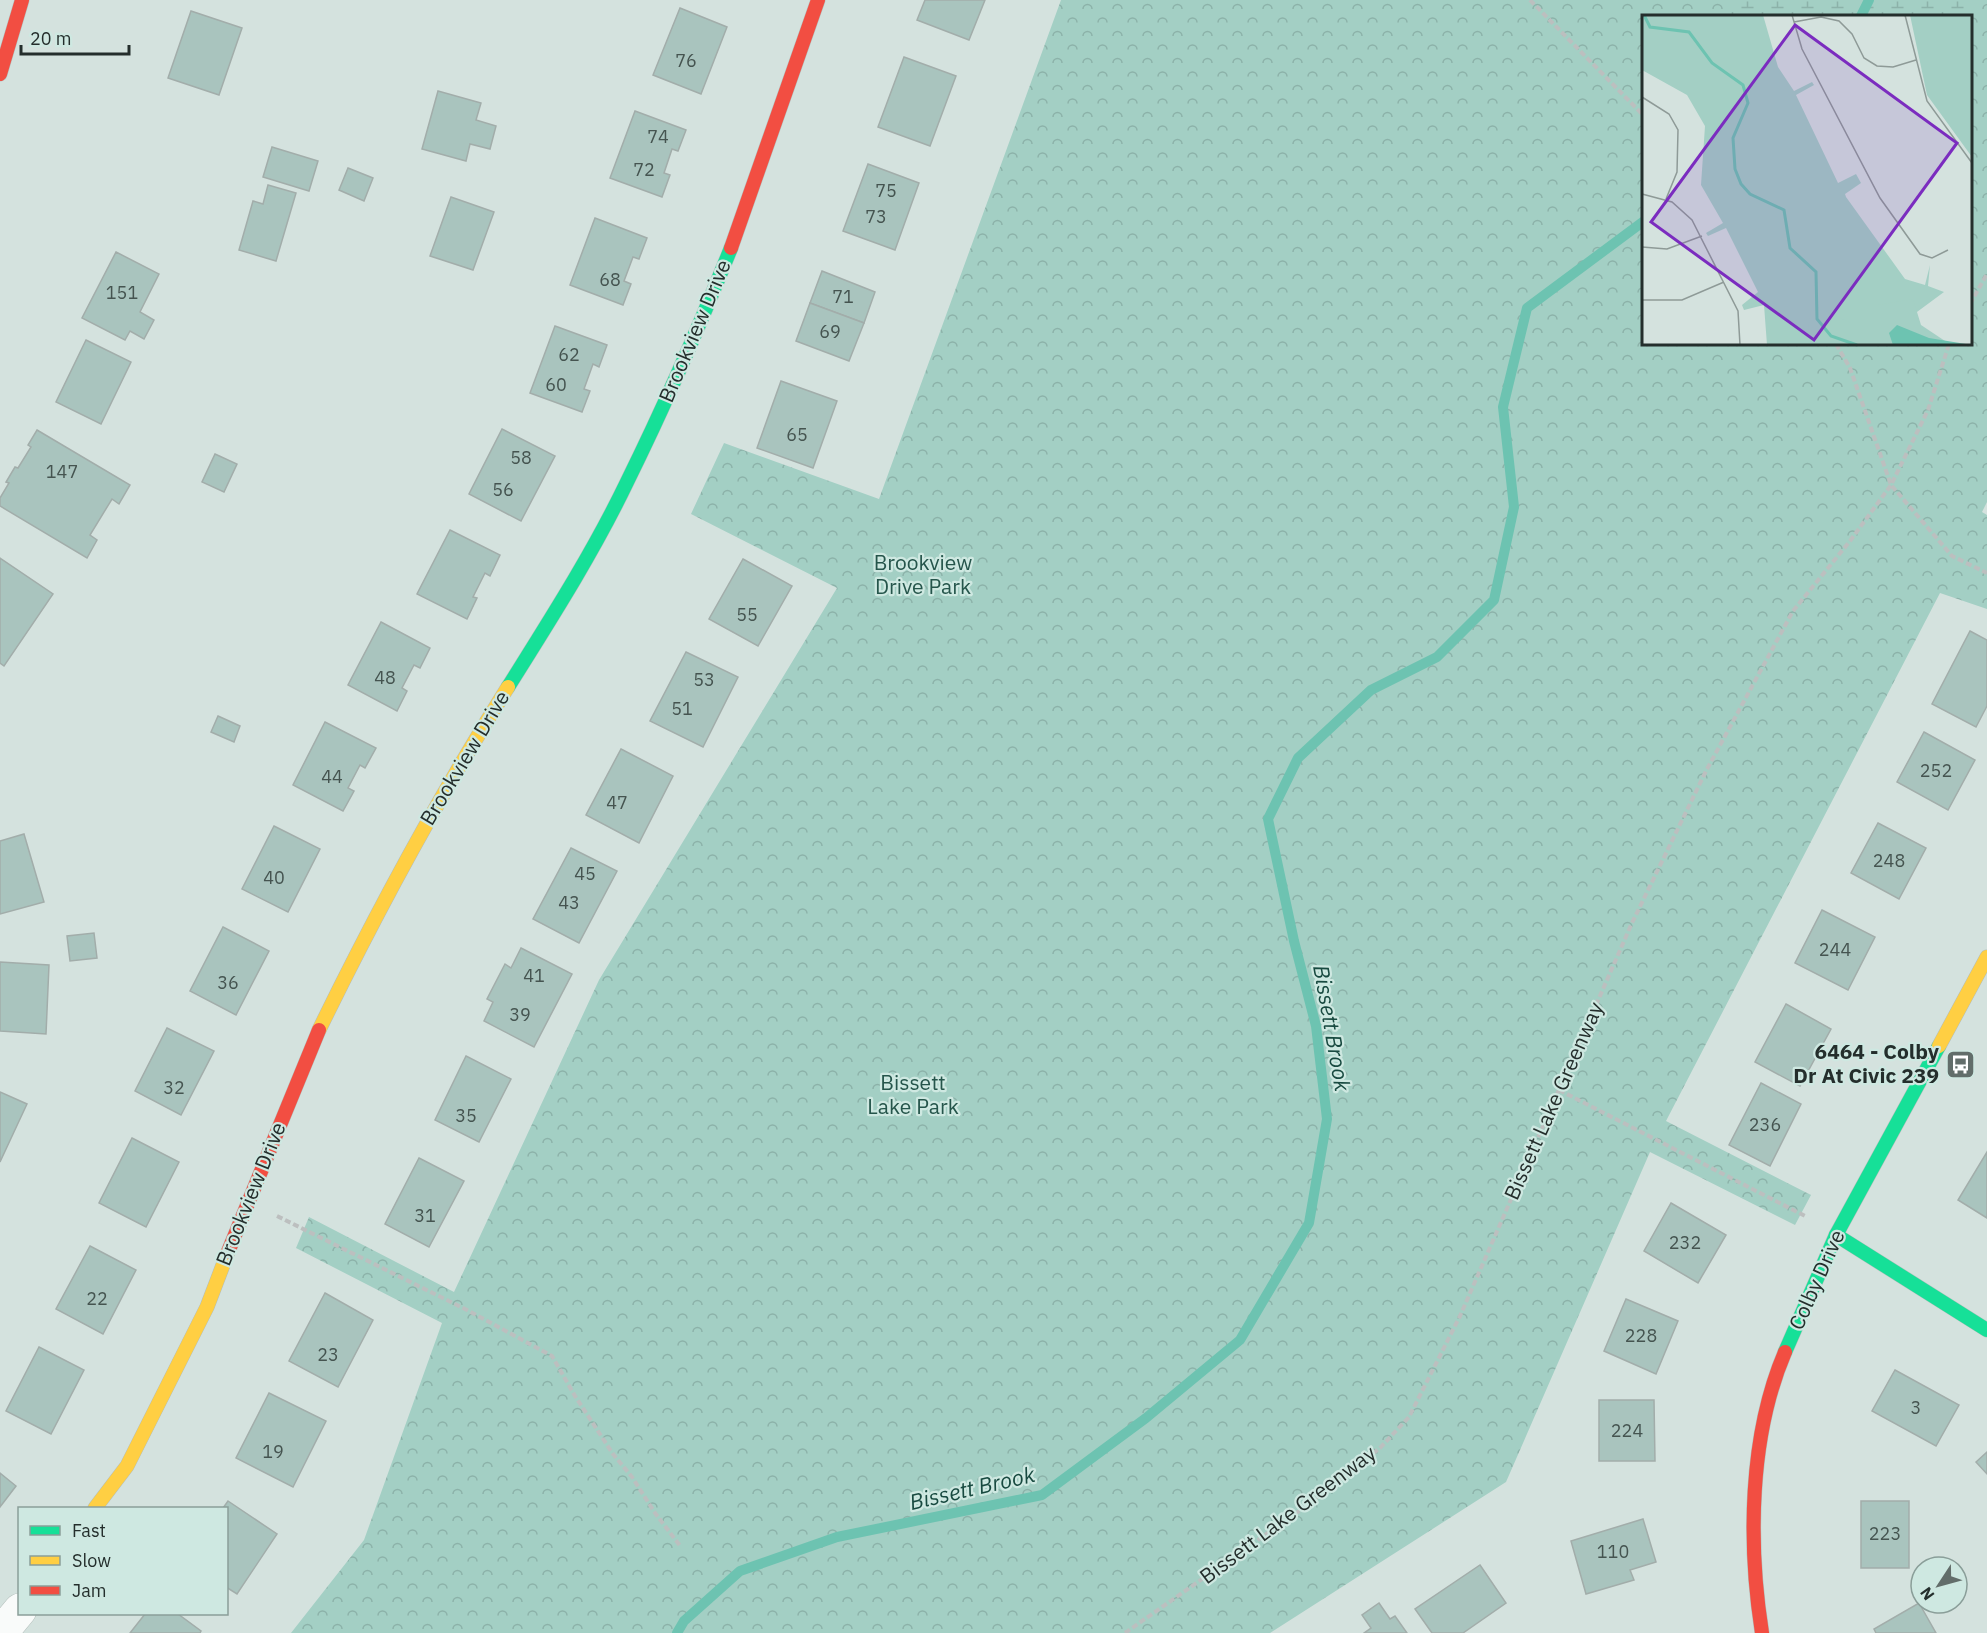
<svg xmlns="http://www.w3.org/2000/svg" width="1987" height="1633" viewBox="0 0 1987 1633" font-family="'IBM Plex Sans',sans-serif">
<defs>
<pattern id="forest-crowns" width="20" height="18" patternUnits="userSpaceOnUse" patternTransform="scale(1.5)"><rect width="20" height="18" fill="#a3cfc4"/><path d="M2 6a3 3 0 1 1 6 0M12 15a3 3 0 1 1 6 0" fill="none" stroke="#8cb2a9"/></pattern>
<pattern id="wetland-marsh" width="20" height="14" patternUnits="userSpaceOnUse" patternTransform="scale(1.5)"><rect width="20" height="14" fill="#a3cfc4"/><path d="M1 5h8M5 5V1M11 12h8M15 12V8" fill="none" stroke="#8cb2a9"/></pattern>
</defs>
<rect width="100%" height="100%" fill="#d4e2de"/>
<polygon fill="url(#forest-crowns)" points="1061,0 1831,0 1828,16 1644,16 1644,344 1970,344 1970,16 1895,16 1906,0 1987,0 1987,502 1982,512 1987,515 1987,609 1940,593 1666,1121 1811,1195 1795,1225 1650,1152 1506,1482 1270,1633 291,1633 364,1540 442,1323 296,1248 309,1217 454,1292 599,980 837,588 691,514 724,443 879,499"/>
<polygon fill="url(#wetland-marsh)" points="1723,0 1974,0 1969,16 1726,16"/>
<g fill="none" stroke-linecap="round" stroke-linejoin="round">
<g stroke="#6dc3b1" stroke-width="10">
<polyline points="1861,16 1869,0"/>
<polyline points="677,1633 684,1621 740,1571 837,1537 1042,1495 1146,1418 1240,1340 1309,1223 1327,1119 1316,1026 1294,941 1268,819 1298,758 1371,690 1437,657 1494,600 1514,507 1503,407 1527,308 1644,221"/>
</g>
</g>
<g fill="#a9c4be" stroke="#a2adaa" stroke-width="1.5">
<polygon points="925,0 985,0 969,40 917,20"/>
<polygon points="680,8 727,27 701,94 653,75"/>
<polygon points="191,11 242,28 219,95 168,78"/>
<polygon points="904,57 956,76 930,146 878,127"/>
<polygon points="438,91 481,103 476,120 496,126 490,149 470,144 466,161 422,149"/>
<polygon points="635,111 686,130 678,151 672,149 664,173 670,175 662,197 610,178"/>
<polygon points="272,147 318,161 309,191 263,177"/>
<polygon points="868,164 919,183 895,250 843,231"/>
<polygon points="348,168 373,178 364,201 339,190"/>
<polygon points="268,185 296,193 276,261 239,250 253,201 263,204"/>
<polygon points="451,197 494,212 473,270 430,256"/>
<polygon points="595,218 647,238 639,259 633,257 624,281 631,284 623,305 570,285"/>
<polygon points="116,252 159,274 140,312 154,320 144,339 130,331 125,340 82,318"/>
<polygon points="822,271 875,292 864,323 810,303"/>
<polygon points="810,303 864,323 849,361 796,341"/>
<polygon points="555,326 607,345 599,367 593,364 584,389 590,391 582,412 530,393"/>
<polygon points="86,340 131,362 101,424 56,402"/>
<polygon points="781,381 837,401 813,468 757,448"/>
<polygon points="502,429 555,456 521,521 469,494"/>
<polygon points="37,430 130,485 119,504 112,499 90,535 97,540 87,558 0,506 0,498 9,483 6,482 15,467 18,468 31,447 28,445"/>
<polygon points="215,454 237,464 224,492 202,482"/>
<polygon points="450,530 500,555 490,576 485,573 473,597 477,598 467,619 417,594"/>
<polygon points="0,558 53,594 4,666 0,663"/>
<polygon points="743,559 792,586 758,646 709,619"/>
<polygon points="381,622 430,648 420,668 414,665 402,688 407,691 397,711 348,685"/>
<polygon points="1970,631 1987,640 1987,706 1976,727 1932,704"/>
<polygon points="686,652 738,677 703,747 650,721"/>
<polygon points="218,716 240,726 234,742 211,732"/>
<polygon points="325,722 376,748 365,768 360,765 348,788 354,791 343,811 293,785"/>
<polygon points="1924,732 1975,760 1948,810 1897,782"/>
<polygon points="621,749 673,776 639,843 586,815"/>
<polygon points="1878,823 1926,848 1899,899 1851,873"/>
<polygon points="274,826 320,849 288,912 242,889"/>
<polygon points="24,834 44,902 0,914 0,841"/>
<polygon points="571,848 617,871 579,943 533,919"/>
<polygon points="1822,910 1875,937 1848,990 1795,963"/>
<polygon points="223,927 269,951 236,1015 190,991"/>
<polygon points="94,933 97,958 70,961 67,936"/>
<polygon points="521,948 572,974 534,1047 484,1021 493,1002 487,999 505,964 511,968"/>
<polygon points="0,962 49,965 46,1034 0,1031"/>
<polygon points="1786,1004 1831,1029 1800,1086 1755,1062"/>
<polygon points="167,1028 214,1051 181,1115 135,1091"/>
<polygon points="466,1056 511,1079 479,1142 435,1120"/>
<polygon points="1761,1083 1801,1104 1770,1166 1729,1145"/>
<polygon points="0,1092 27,1104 0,1162"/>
<polygon points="132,1138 179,1162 146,1227 99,1203"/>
<polygon points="1987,1152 1987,1218 1958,1200"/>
<polygon points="419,1158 464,1181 429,1247 385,1224"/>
<polygon points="1671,1203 1726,1235 1698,1283 1644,1251"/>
<polygon points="90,1246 136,1270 103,1334 56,1309"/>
<polygon points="325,1293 373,1320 338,1387 289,1361"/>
<polygon points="1626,1299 1678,1321 1656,1374 1604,1351"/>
<polygon points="39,1347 84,1370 51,1434 6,1411"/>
<polygon points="1895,1370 1959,1405 1936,1446 1872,1411"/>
<polygon points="269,1393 326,1421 293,1487 236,1458"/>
<polygon points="1599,1400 1654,1400 1655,1461 1599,1461"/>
<polygon points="1987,1452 1987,1474 1976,1462"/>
<polygon points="0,1473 16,1486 0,1507"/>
<polygon points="228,1501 277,1534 237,1594 226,1587 226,1508 223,1508"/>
<rect x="1861" y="1501" width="48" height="67"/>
<polygon points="1643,1519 1656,1562 1630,1570 1634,1580 1586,1594 1571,1541"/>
<polygon points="1480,1565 1506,1603 1463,1633 1432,1633 1415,1609"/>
<polygon points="1379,1603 1390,1619 1395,1616 1407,1633 1364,1633 1371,1628 1362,1615"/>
<polygon points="1919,1603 1936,1633 1876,1633 1874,1629"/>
<polygon points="145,1614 178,1614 201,1631 200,1633 130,1633"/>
</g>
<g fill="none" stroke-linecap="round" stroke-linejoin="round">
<defs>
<polyline id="street" points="1,1633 20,1610"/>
<g id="fast">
<path d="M 508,687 C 550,620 593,553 627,482 C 665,405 699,327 731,248"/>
<polyline points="1836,1235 1987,1330"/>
<polyline points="1785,1352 1836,1235 1939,1046"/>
</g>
<g id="slow">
<path d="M 319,1030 C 376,913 438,798 508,687"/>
<polyline points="1939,1046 1987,957"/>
<polyline points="95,1508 127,1466 207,1307 228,1252"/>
</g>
<g id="jam">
<polyline points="0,74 22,0"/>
<polyline points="731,248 818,0"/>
<polyline points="228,1252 319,1030"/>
<path d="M 1762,1633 C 1748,1544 1749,1436 1785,1352"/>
</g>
</defs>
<use href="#street" stroke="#b3bebb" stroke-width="34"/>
<use href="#fast" stroke="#b3bebb" stroke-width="15"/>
<use href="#slow" stroke="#b3bebb" stroke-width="15"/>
<use href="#jam" stroke="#b3bebb" stroke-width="15"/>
<g stroke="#bcbfbf" stroke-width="4" stroke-dasharray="6 3" stroke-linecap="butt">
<polyline points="1530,0 1644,116"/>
<polyline points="1970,304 1987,274"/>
<polyline points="1836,344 1850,368 1891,485 1952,556 1987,573"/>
<polyline points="1559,1090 1807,1217"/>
<polyline points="277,1216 467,1310 552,1356 575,1396 613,1454 632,1477 655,1513 681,1547"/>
<polyline points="1125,1633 1302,1509 1380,1448 1409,1417 1460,1316 1631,925 1706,771 1793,611 1850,541 1891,485 1928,410 1949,344"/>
</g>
<use href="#street" stroke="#f9fbfa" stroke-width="33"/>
<use href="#fast" stroke="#16e098" stroke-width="14"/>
<use href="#slow" stroke="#ffcf43" stroke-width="14"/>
<use href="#jam" stroke="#f24e42" stroke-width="14"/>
</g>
<defs>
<symbol id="bus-square" viewBox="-11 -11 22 22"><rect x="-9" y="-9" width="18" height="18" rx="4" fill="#626d6a" stroke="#cee8e1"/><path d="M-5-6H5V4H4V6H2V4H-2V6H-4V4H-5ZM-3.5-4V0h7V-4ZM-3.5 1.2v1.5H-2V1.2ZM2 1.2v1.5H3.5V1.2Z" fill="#fff"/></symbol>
</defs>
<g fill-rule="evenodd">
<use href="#bus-square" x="1944" y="1048" width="33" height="33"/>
</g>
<g text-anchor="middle" stroke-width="4.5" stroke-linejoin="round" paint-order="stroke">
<g font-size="18" fill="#455450">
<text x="686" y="67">76</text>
<text x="658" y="143">74</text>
<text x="644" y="176">72</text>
<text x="886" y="197">75</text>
<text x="876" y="223">73</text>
<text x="610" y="286">68</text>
<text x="122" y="299">151</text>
<text x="843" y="303">71</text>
<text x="830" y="338">69</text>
<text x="569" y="361">62</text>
<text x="556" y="391">60</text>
<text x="797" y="441">65</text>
<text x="521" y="464">58</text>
<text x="62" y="478">147</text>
<text x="503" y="496">56</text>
<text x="747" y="621">55</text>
<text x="385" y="684">48</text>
<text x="704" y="686">53</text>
<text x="682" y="715">51</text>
<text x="1936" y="777">252</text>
<text x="332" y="783">44</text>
<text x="617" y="809">47</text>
<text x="1889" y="867">248</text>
<text x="585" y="880">45</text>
<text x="274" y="884">40</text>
<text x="569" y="909">43</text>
<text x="1835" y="956">244</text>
<text x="534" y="982">41</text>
<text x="228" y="989">36</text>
<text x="520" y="1021">39</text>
<text x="174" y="1094">32</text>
<text x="466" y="1122">35</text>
<text x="1765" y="1131">236</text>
<text x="425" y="1222">31</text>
<text x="1685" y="1249">232</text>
<text x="97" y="1305">22</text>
<text x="1641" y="1342">228</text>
<text x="328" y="1361">23</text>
<text x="1916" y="1414">3</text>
<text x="1627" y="1437">224</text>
<text x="273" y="1458">19</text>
<text x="1885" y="1540">223</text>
<text x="1613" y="1558">110</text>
</g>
<g font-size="21" fill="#242e2c" stroke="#cee8e1">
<text transform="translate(695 331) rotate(-67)" y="7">Brookview Drive</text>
<text transform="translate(465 758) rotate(-59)" y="7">Brookview Drive</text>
<text transform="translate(1554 1101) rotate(-66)" y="7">Bissett Lake Greenway</text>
<text transform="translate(251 1194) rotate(-68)" y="7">Brookview Drive</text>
<text transform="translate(1817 1280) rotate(-66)" y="7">Colby Drive</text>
<text transform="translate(1288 1515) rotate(-37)" y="7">Bissett Lake Greenway</text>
</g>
<g font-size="21" fill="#25554b" stroke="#cee8e1">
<text x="923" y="570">Brookview<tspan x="923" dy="24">Drive Park</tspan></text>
<text x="913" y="1090">Bissett<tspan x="913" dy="24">Lake Park</tspan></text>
</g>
<g font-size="21" font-weight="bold" fill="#242e2c" stroke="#cee8e1" text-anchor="end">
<text x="1939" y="1059">6464 - Colby<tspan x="1939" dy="24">Dr At Civic 239</tspan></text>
</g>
<g font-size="22" font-style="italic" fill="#184a40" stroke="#cee8e1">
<text transform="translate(1332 1028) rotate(80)" y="8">Bissett Brook</text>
<text transform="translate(972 1488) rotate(-13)" y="8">Bissett Brook</text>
</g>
</g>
<g transform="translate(1642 15)">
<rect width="330" height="330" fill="#d4e2de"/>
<path d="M 0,0 L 121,0 L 136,52 L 152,76 L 170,67 L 172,70 L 154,80 L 196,168 L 214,159 L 219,168 L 203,179 L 204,182 L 263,264 L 283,270 L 288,250 L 286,271 L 302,277 L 256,311 L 211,330 L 125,330 L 122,290 L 102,295 L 100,290 L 116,277 L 84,213 L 66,221 L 64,218 L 81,208 L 59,170 L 63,111 L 45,80 L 0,55 ZM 268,0 L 330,0 L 330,142 L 285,80 Z" fill="#a3cfc4"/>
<path d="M 271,284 L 279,310 L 309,330 L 177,330 L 166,315 L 169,296 L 182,295 L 209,308 L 219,308 L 235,290 Z" fill="#a3cfc4"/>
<path d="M 255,310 L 287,323 L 330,330 L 251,330 L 247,318 Z" fill="#6dc3b1"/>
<path fill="none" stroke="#6dc3b1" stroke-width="3" d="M 2,0 L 8,12 L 47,17 L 70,48 L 101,70 L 106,88 L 91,123 L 93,154 L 99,169 L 108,179 L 142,195 L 148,233 L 174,257 L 175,304 L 189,321 L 215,330"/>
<path fill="none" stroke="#8e9a97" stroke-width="1.5" d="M 150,0 L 160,34 L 238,183 L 278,239 L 290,243 L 306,235M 263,0 L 285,86 L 330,148M 152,7 L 179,2 L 197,6 L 210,19 L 222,43 L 235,51 L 251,52 L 274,45M 0,82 L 27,99 L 36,115 L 35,157 L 24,184M 0,179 L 30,187 L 50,205 L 96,296 L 98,330M 0,232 L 25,234 L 60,221M 0,285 L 40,285 L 82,267"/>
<path fill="#7b2cbf" fill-opacity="0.15" stroke="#7b2cbf" stroke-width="3" d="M 153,10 L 315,128 L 172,325 L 9,207 Z"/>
<rect width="330" height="330" fill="none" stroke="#242e2c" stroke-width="3"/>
</g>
<rect x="18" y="1507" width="210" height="108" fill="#cee8e1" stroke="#8a9e99" stroke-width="1.5"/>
<rect x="30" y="1526" width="30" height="9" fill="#16e098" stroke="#8a9e99" stroke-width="1.5"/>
<text x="72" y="1537" font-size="18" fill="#242e2c">Fast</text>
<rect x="30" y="1556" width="30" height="9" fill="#ffcf43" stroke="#8a9e99" stroke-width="1.5"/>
<text x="72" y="1567" font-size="18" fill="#242e2c">Slow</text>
<rect x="30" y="1586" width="30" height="9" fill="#f24e42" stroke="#8a9e99" stroke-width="1.5"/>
<text x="72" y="1597" font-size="18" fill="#242e2c">Jam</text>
<g transform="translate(1939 1585) rotate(234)"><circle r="28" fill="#cee8e1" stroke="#8a9e99" stroke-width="1.5"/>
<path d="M0-4.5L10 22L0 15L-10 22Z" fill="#626d6a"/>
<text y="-9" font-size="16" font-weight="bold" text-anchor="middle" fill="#242e2c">N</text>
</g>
<path d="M21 45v9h108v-9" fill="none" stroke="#242e2c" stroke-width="3"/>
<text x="30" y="45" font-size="18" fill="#242e2c" stroke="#cee8e1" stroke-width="4.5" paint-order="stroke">20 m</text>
</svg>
